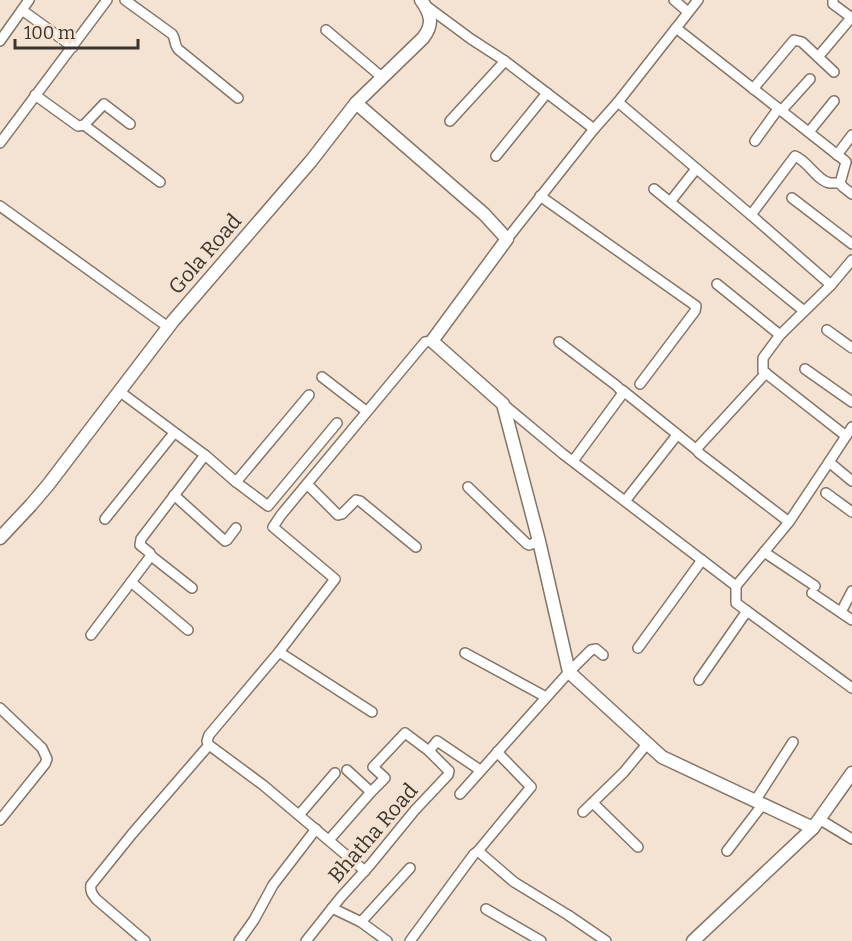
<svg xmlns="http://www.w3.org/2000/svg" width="852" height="941" viewBox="0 0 852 941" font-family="Bitter,serif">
<rect width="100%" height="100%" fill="#f4e3d3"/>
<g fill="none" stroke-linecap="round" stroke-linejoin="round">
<defs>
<g id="minor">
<path d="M 125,0 L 172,34 C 176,39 174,46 179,50 L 238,98"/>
<polyline points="674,0 688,12"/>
<polyline points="833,0 833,4 852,18"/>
<polyline points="425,5 471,39 505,61 594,129"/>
<polyline points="22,10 73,47"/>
<polyline points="676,28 844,160 846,162 840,183 843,187 852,194"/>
<polyline points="326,30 383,78"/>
<polyline points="0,41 29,0"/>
<polyline points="818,57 851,18"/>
<polyline points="753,89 794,40 802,42 834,72"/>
<polyline points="35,95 78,126 84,125 104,104 130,124"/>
<polyline points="618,102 751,215 831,285"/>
<polyline points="781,111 810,79"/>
<polyline points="450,121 505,61"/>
<polyline points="84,125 160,182"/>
<polyline points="809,132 834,101"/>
<polyline points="755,141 778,109"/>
<polyline points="0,143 107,0"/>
<polyline points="837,155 852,135"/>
<polyline points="496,156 547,93"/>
<polyline points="654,189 804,311"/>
<polyline points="540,196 696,306 695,311 640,384"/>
<polyline points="792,198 852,244"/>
<polyline points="670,202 696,169"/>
<polyline points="0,206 168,327"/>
<path d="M 751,215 L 795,156 C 808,161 817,181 830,183 C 832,183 839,183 840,183"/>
<polyline points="507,239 594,129 618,102 698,0"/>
<polyline points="717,284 780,335"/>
<polyline points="827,330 852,348"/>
<polyline points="559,342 617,386 623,393 573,461"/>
<polyline points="805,369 852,402"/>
<polyline points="766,373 699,446 697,450 699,453 789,522"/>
<polyline points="322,377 366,411"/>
<polyline points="622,390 698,451"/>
<polyline points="119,391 205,455 236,482 268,506 337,423"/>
<polyline points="503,404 563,454 736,586 789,522 829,462 852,481"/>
<polyline points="846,436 763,371 763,358 780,335 831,285 852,260"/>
<polyline points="829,462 852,427"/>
<polyline points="236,482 309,395"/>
<polyline points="307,484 338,515 342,514 356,500 360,501 416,547"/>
<polyline points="468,487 527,544 529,545 539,541"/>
<polyline points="826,493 852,512"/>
<polyline points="174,495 225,541 227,540 236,528"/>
<polyline points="625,501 677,435"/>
<polyline points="105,519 174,433"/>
<polyline points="764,552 815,586"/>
<polyline points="150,555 192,588"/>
<polyline points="131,582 188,630"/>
<polyline points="736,586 736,603 852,688"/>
<polyline points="812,593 852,620"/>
<polyline points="841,612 852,591"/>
<polyline points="91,635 150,557 150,553 140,545 141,539 205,455"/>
<polyline points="638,648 702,560"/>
<polyline points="279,652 372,712"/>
<polyline points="465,653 546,697"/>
<polyline points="699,680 747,611"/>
<polyline points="0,708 42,748 47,759 45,764 0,820"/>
<polyline points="429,751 437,741 480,770"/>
<polyline points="460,794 569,672 591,650 596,649 603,655"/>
<polyline points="755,801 793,742"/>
<polyline points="593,803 638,847"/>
<polyline points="583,812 624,772 647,744"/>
<polyline points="299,815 335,773"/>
<polyline points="819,819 852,839"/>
<polyline points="329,840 371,792 347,770"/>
<polyline points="478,851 531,787 497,752"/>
<polyline points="727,851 763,804"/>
<polyline points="365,871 263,785 209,745 207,741 209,735 279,652 335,579 273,527 281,515 425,342 432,341"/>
<polyline points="332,908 361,922 387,941"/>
<polyline points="486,909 541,941"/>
<polyline points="361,922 410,868"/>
<path d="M 145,941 L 96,899 C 92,894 90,891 91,885 L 132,834 L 209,745"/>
<polyline points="239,941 254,920 273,885 316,829"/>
<polyline points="306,941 341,897 370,865 415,810 448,775 449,771 429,751 405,733 373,767 385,778 371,792"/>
<polyline points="410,941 474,854 478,851 514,882 568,915 606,941"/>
</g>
<g id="tertiary">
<polyline points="356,103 484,214 507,239 432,341 503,404 539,541 569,672 662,757 813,828"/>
<path d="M 0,538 L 31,505 L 48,485 L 173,321 L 311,161 L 356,103 L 423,38 C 434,24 431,14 421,0"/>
<polyline points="693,941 813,828 852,773"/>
</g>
</defs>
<use href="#minor" stroke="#847567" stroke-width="12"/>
<use href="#tertiary" stroke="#847567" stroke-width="15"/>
<use href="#minor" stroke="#fff" stroke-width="9"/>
<use href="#tertiary" stroke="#fff" stroke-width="12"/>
</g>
<g text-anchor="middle" stroke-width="6" stroke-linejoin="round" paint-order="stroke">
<g font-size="21" fill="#3c352f" stroke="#f4e3d3">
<text transform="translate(205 254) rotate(-49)" y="7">Gola Road</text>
<text transform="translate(373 833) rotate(-49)" y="7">Bhatha Road</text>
</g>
</g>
<path d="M15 39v9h123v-9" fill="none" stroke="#3c352f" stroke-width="3"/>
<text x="24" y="39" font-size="18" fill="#3c352f" stroke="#f4e3d3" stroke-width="4.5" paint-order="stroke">100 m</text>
</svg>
